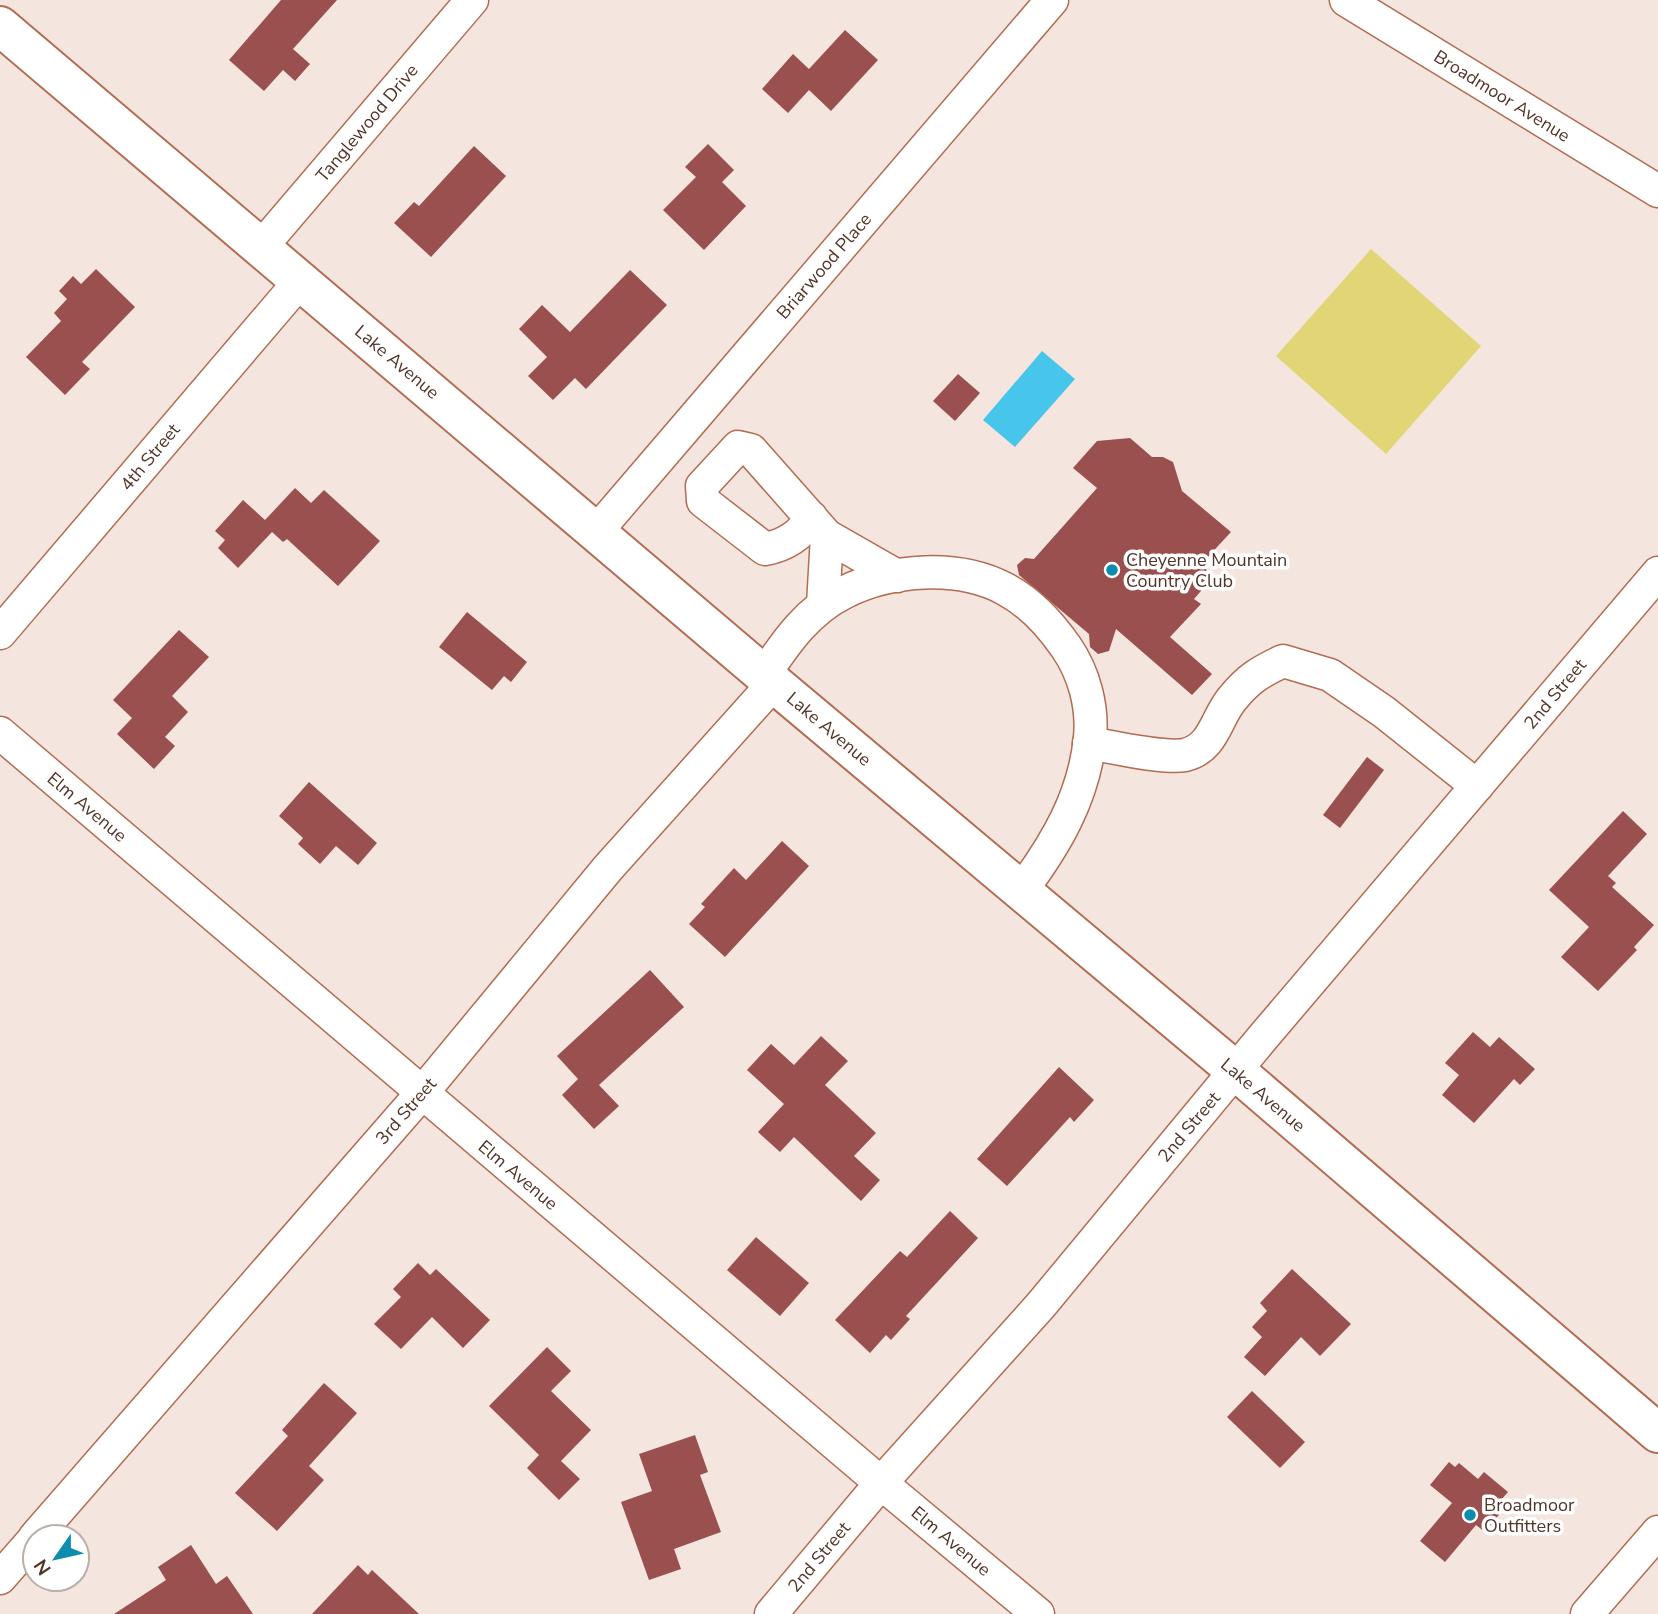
<svg xmlns="http://www.w3.org/2000/svg" width="1658" height="1614" viewBox="0 0 1658 1614" font-family="'Nunito Sans',sans-serif">
<rect width="100%" height="100%" fill="#f5e5df"/>
<polygon fill="#e1d576" points="1371,249 1481,346 1386,454 1276,356"/>
<polygon fill="#47c5eb" points="1042,351 1075,379 1015,447 983,420"/>
<g fill="#99504e">
<polygon points="281,0 337,0 293,49 310,64 295,81 283,70 264,91 229,60"/>
<polygon points="845,30 878,60 831,111 809,90 788,113 762,89 793,54 809,69"/>
<polygon points="708,144 734,170 722,182 746,206 704,250 663,210 696,177 685,167"/>
<polygon points="474,146 506,176 431,257 394,223 414,202 419,206"/>
<polygon points="96,269 135,307 82,362 90,369 65,395 26,357 61,321 54,313 67,299 59,291 73,276 81,284"/>
<polygon points="630,270 667,305 586,389 575,378 553,400 528,376 547,357 519,329 542,305 570,332"/>
<polygon points="958,374 980,393 955,421 933,401"/>
<polygon points="1130,438 1152,457 1163,457 1173,462 1182,491 1231,532 1205,560 1208,583 1194,599 1201,604 1170,637 1212,674 1192,695 1116,629 1109,651 1098,654 1090,647 1089,634 1019,575 1017,565 1025,558 1034,559 1097,488 1073,468 1097,441"/>
<polygon points="295,488 311,503 324,490 380,541 338,586 287,539 283,542 272,532 238,568 218,548 225,540 215,531 243,500 265,520"/>
<polygon points="467,612 527,662 511,682 504,676 492,690 439,647"/>
<polygon points="179,630 209,657 172,696 188,712 165,737 175,746 154,769 117,734 132,718 113,700"/>
<polygon points="1367,757 1384,770 1340,828 1323,815"/>
<polygon points="309,782 377,843 358,865 336,846 320,864 298,844 303,838 279,816"/>
<polygon points="1623,811 1647,834 1608,876 1616,883 1612,887 1654,925 1634,947 1637,950 1598,991 1561,957 1589,927 1549,890"/>
<polygon points="782,841 809,866 725,957 689,924 705,907 701,904 734,868 746,880"/>
<polygon points="650,970 684,1007 599,1085 619,1106 594,1129 562,1095 578,1079 557,1056"/>
<polygon points="1473,1032 1490,1047 1499,1037 1535,1069 1520,1085 1514,1079 1474,1123 1442,1095 1459,1075 1445,1063"/>
<polygon points="821,1036 848,1061 825,1085 876,1133 854,1156 880,1180 861,1201 794,1137 780,1152 758,1132 784,1104 747,1070 771,1044 794,1065"/>
<polygon points="1059,1067 1094,1100 1074,1122 1070,1117 1007,1186 977,1159"/>
<polygon points="950,1211 978,1238 906,1316 910,1319 891,1340 886,1335 870,1353 835,1320 900,1251 907,1257"/>
<polygon points="756,1237 809,1283 780,1316 727,1270"/>
<polygon points="418,1263 430,1275 436,1269 490,1320 463,1348 432,1317 401,1349 374,1324 401,1297 393,1289"/>
<polygon points="1292,1269 1351,1324 1320,1356 1301,1337 1265,1376 1244,1357 1262,1337 1252,1327 1267,1311 1260,1303"/>
<polygon points="547,1347 571,1371 551,1391 591,1430 561,1461 580,1479 559,1500 527,1468 539,1455 489,1406"/>
<polygon points="324,1383 357,1413 309,1466 324,1480 277,1531 235,1493 288,1436 282,1430"/>
<polygon points="1252,1391 1305,1442 1280,1468 1227,1417"/>
<polygon points="695,1435 708,1472 700,1475 721,1532 674,1549 681,1569 649,1580 621,1502 652,1491 639,1454"/>
<polygon points="1449,1462 1455,1467 1459,1463 1478,1479 1484,1472 1508,1492 1501,1500 1507,1505 1485,1532 1476,1525 1445,1562 1420,1541 1452,1503 1430,1485"/>
<polygon points="191,1545 216,1584 227,1576 253,1614 114,1614 166,1580 158,1567"/>
<polygon points="358,1565 368,1575 372,1570 419,1614 312,1614"/>
</g>
<g fill="none" stroke-linecap="round" stroke-linejoin="round">
<defs>
<g id="minor">
<polyline points="1346,0 1658,191"/>
<polyline points="262,246 472,0"/>
<path d="M 811,517 C 803,535 783,546 765,549 L 703,501 L 702,486 L 738,447 L 751,450 L 827,536 L 897,576"/>
<polyline points="596,532 1052,0"/>
<polyline points="823,605 827,536"/>
<polyline points="0,633 301,280"/>
<path d="M 764,675 C 786,642 808,610 845,592 C 891,569 958,564 1005,589 C 1030,602 1050,624 1066,647 C 1084,673 1093,706 1090,738 C 1084,797 1056,844 1021,891"/>
<polyline points="0,733 881,1483 1038,1614"/>
<path d="M 1089,743 C 1112,747 1164,759 1185,755 C 1214,748 1216,718 1232,699 C 1249,678 1260,672 1283,661 L 1330,675 L 1384,712 L 1477,786"/>
<polyline points="35,1537 422,1093 608,868 774,683"/>
<polyline points="0,1578 35,1538"/>
<polyline points="771,1614 881,1483 1041,1305 1264,1036 1658,573"/>
<polyline points="1587,1614 1658,1532"/>
</g>
<polyline id="major" points="0,26 764,675 1236,1071 1658,1433"/>
</defs>
<use href="#minor" stroke="#b26c51" stroke-width="35"/>
<use href="#major" stroke="#b26c51" stroke-width="42"/>
<use href="#minor" stroke="#fff" stroke-width="32"/>
<use href="#major" stroke="#fff" stroke-width="38"/>
</g>
<g fill="#0d8cad" stroke="#fff" stroke-width="2.5">
<circle cx="1112" cy="570" r="7"/>
<circle cx="1470" cy="1515" r="7"/>
</g>
<g text-anchor="middle" stroke-width="7" stroke-linejoin="round" paint-order="stroke">
<g font-size="18" fill="#523428" stroke="#fff">
<text transform="translate(1502 96) rotate(32)" y="6">Broadmoor Avenue</text>
<text transform="translate(367 123) rotate(-50)" y="6">Tanglewood Drive</text>
<text transform="translate(824 266) rotate(-49)" y="6">Briarwood Place</text>
<text transform="translate(397 362) rotate(40)" y="6">Lake Avenue</text>
<text transform="translate(150 457) rotate(-50)" y="6">4th Street</text>
<text transform="translate(1555 694) rotate(-50)" y="6">2nd Street</text>
<text transform="translate(829 729) rotate(40)" y="6">Lake Avenue</text>
<text transform="translate(87 807) rotate(40)" y="6">Elm Avenue</text>
<text transform="translate(1263 1095) rotate(40)" y="6">Lake Avenue</text>
<text transform="translate(406 1111) rotate(-49)" y="6">3rd Street</text>
<text transform="translate(1189 1127) rotate(-50)" y="6">2nd Street</text>
<text transform="translate(518 1175) rotate(40)" y="6">Elm Avenue</text>
<text transform="translate(951 1541) rotate(40)" y="6">Elm Avenue</text>
<text transform="translate(819 1557) rotate(-50)" y="6">2nd Street</text>
</g>
<g font-size="18" fill="#523428" stroke="#fff" text-anchor="start">
<text x="1126" y="566">Cheyenne Mountain<tspan x="1126" dy="21">Country Club</tspan></text>
<text x="1484" y="1511">Broadmoor<tspan x="1484" dy="21">Outfitters</tspan></text>
</g>
</g>
<g transform="translate(56 1558) rotate(236)"><circle r="33" fill="#ffffff" stroke="#baaea9" stroke-width="2"/>
<path d="M0-5L12 26L0 18L-12 26Z" fill="#0d8cad"/>
<text y="-10" font-size="19" font-weight="bold" text-anchor="middle" fill="#523428">N</text>
</g>
</svg>
